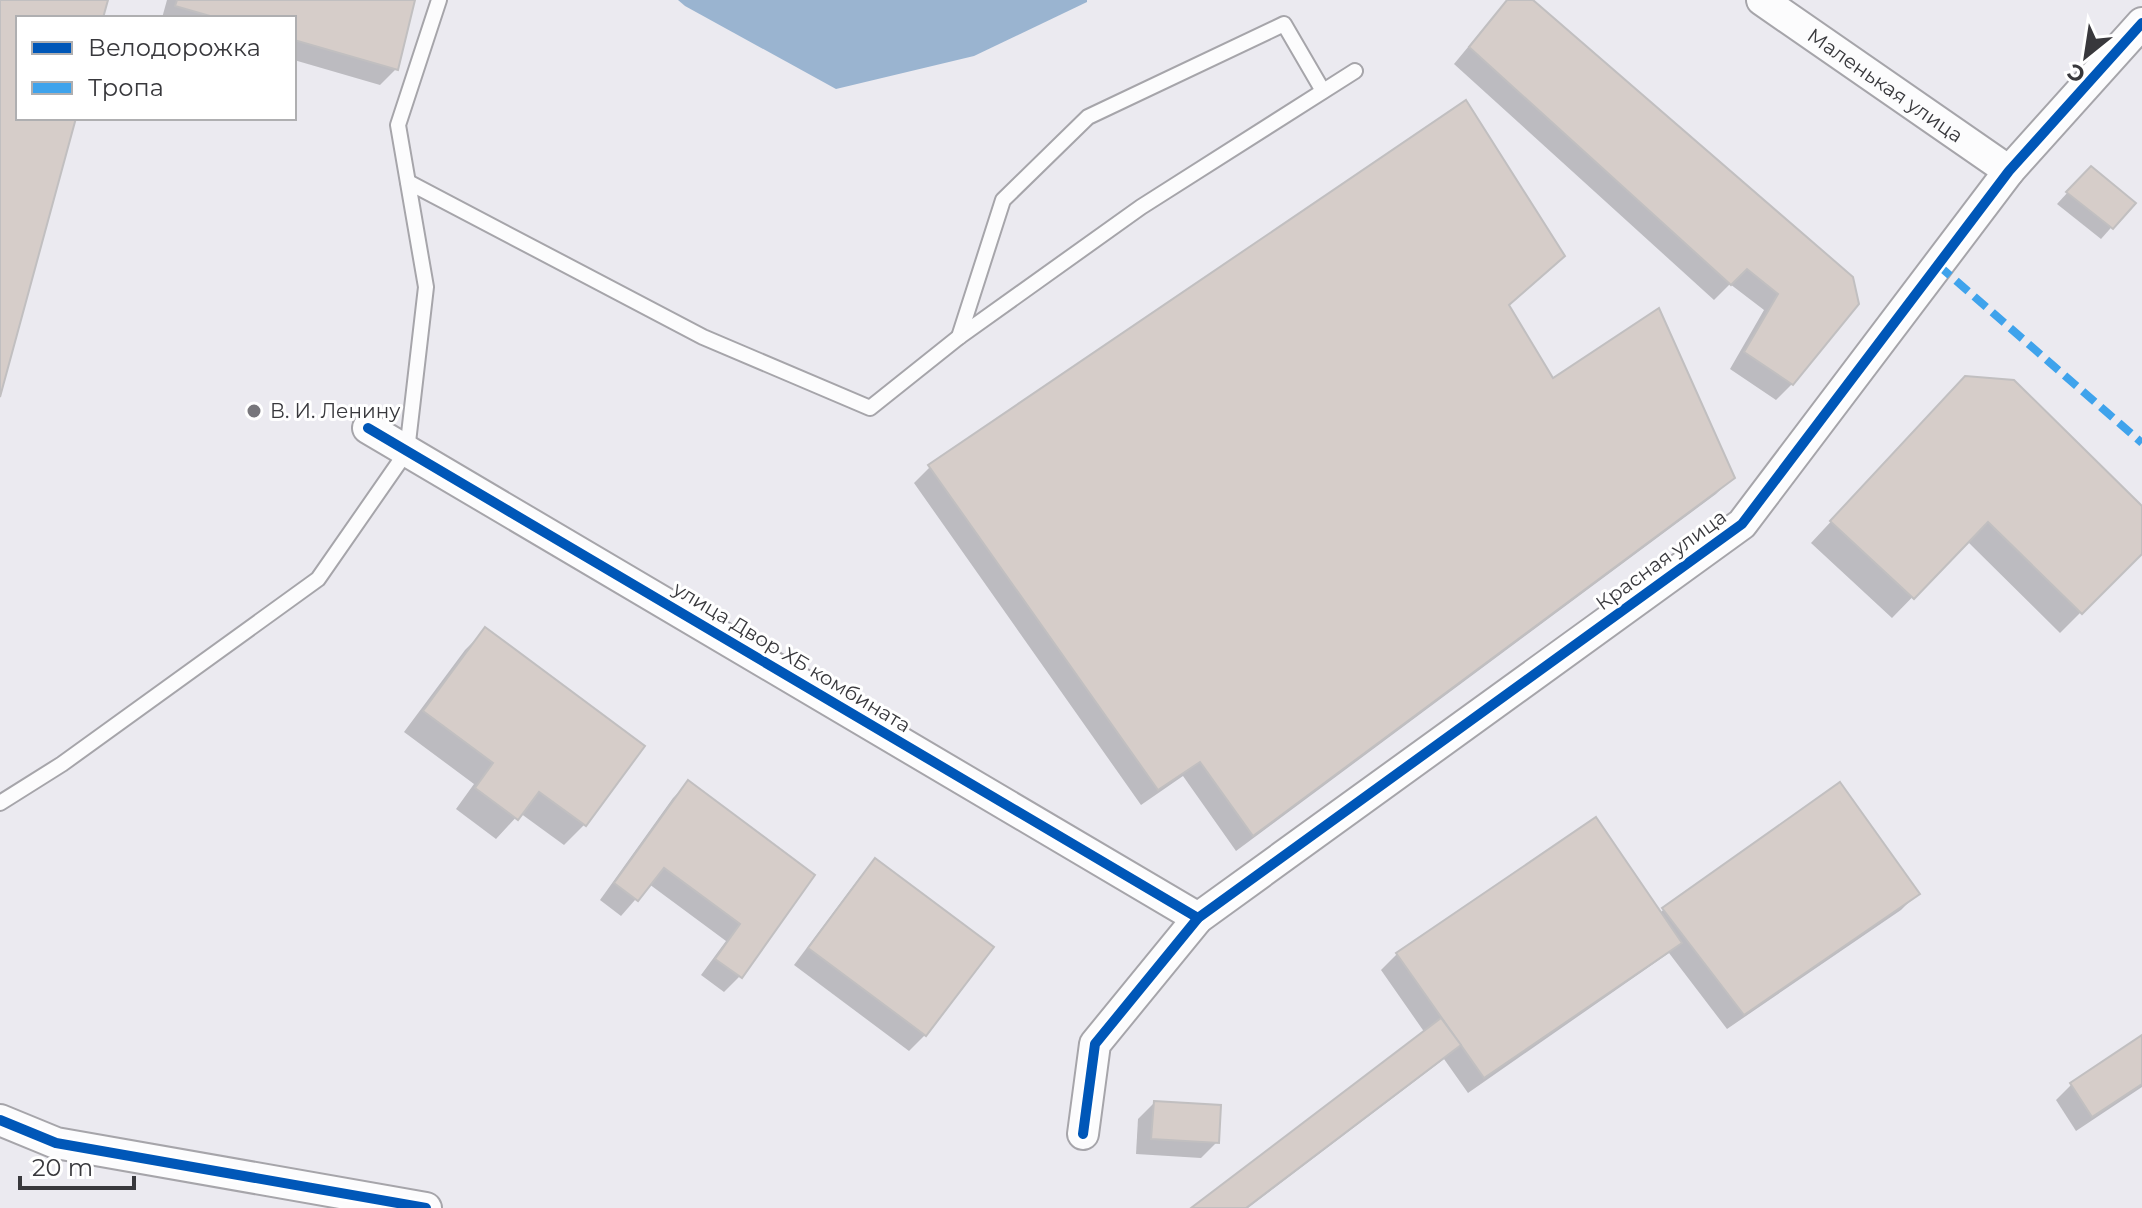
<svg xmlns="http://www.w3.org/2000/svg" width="2142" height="1208" viewBox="0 0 2142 1208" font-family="Montserrat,sans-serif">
<rect width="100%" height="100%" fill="#ebeaf0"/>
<polygon fill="#9ab4d0" points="678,0 1087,0 1087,2 974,56 836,89 685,6"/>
<g fill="#0003">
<polygon points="167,0 413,0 396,69 380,85 294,60 294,18 162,18"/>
<polygon points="1507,0 1530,0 1851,278 1792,384 1776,400 1730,369 1764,310 1730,284 1714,300 1454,64"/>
<polygon points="2080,179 2133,203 2101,239 2057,204"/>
<polygon points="1508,306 1552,381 1732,478 1716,494 1236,851 1183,776 1141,805 914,483 930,467"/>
<polygon points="1945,399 2142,509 2142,551 2060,633 1967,541 1892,618 1811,543"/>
<polygon points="485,630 584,825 564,845 520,813 496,839 456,809 474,784 404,732 465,650"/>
<polygon points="689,782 813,875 740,976 724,992 701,975 726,941 649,884 621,916 600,900 673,798"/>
<polygon points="1596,820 1659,914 1663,910 1917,894 1901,910 1727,1029 1669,953 1468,1093 1444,1059 1248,1208 1194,1208 1425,1033 1381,970 1397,954"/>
<polygon points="876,861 925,1035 909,1051 794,965 860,877"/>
<polygon points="2142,1038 2142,1087 2076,1131 2056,1100 2071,1085"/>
<polygon points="1154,1103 1217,1142 1201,1158 1136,1154 1138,1119"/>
</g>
<g fill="#d6cdc9" stroke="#c1bfc0" stroke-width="2">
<polygon points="0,0 108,0 103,18 18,18 18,118 76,118 0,397"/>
<polygon points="177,0 415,0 398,70 294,40 294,18 217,18 175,6"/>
<polygon points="1507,0 1533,0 1853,277 1859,304 1793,385 1744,352 1778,294 1747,269 1731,285 1469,47"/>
<polygon points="1466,100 1565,256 1509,305 1553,378 1659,308 1735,478 1253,836 1200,762 1158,790 928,465"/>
<polygon points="2091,166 2136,203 2113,229 2066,192"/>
<polygon points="1965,376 2014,380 2142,506 2142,554 2082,614 1988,522 1914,599 1830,521"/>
<polygon points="485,627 645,746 586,826 539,792 518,820 475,788 493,763 423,711"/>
<polygon points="688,780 815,875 742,978 715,959 740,924 664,868 638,901 614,883"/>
<polygon points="1840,782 1920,894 1744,1015 1662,908"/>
<polygon points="1596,817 1682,943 1484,1078 1396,953"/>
<polygon points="875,858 994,947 926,1036 808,948"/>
<polygon points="1441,1018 1461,1045 1246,1208 1191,1208"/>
<polygon points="2142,1035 2142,1084 2092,1117 2070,1083"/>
<polygon points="1154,1101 1221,1105 1219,1143 1151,1139"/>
</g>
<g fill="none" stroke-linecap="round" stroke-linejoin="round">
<defs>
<g id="service">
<polyline points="408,182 703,337 870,408 959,337 1141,207 1355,71"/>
<polyline points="959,337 1003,200 1088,117 1284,24 1323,91"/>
<polyline points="0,803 62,764 318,579 407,451 426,287 398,125 439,0"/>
</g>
<g id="minor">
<path id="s1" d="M 1762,0 L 2009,171"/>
<polyline points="368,428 1198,918"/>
<polyline points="0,1120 56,1143 426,1208"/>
<polyline points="1083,1134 1095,1044 1198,918 1742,524 2009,171 2142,23"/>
</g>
</defs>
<use href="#service" stroke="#a6a5aa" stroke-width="18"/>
<use href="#minor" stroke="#a6a5aa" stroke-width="34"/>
<use href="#service" stroke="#fcfcfd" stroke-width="14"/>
<use href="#minor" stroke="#fcfcfd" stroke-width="30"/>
<polyline stroke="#3fa3ec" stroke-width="8" stroke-dasharray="16 8" stroke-linecap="butt" points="1938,265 2142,443"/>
<defs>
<g id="cycleway">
<polyline points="368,428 1198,918"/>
<polyline points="0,1120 56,1143 426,1208"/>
<polyline points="1083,1134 1095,1044 1198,918 1742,524 2009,171 2142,23"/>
</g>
</defs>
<use href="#cycleway" stroke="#fff" stroke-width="15"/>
<use href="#cycleway" stroke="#0057b8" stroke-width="10"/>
</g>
<circle fill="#77767b" stroke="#fff" stroke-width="3" cx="254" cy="411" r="8"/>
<g text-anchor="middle" stroke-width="6" stroke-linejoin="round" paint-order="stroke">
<g font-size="20" fill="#38383c" stroke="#fff">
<text dy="7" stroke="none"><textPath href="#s1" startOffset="150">Маленькая улица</textPath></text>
<text transform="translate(1661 560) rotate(-36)" y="7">Красная улица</text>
<text transform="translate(792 657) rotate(31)" y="7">улица Двор ХБ комбината</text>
</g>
<g font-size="20" fill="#38383c" stroke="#fff" text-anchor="start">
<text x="270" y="418">В. И. Ленину</text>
</g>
</g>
<rect x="16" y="16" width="280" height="104" fill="#ffffff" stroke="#afafb1" stroke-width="2"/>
<rect x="32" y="42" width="40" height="12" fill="#0057b8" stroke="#afafb1" stroke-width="2"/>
<text x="88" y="56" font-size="24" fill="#38383c">Велодорожка</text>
<rect x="32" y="82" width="40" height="12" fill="#3fa3ec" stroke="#afafb1" stroke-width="2"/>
<text x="88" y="96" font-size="24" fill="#38383c">Тропа</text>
<g transform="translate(2086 56) rotate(210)" stroke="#ffffff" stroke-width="6" paint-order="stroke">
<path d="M0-6L14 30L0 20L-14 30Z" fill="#38383c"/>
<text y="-12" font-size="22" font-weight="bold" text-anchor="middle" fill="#38383c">С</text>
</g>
<path d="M20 1176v12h114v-12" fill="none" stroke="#38383c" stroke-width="4"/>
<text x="32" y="1176" font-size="24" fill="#38383c" stroke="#ffffff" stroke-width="6" paint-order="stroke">20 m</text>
</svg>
